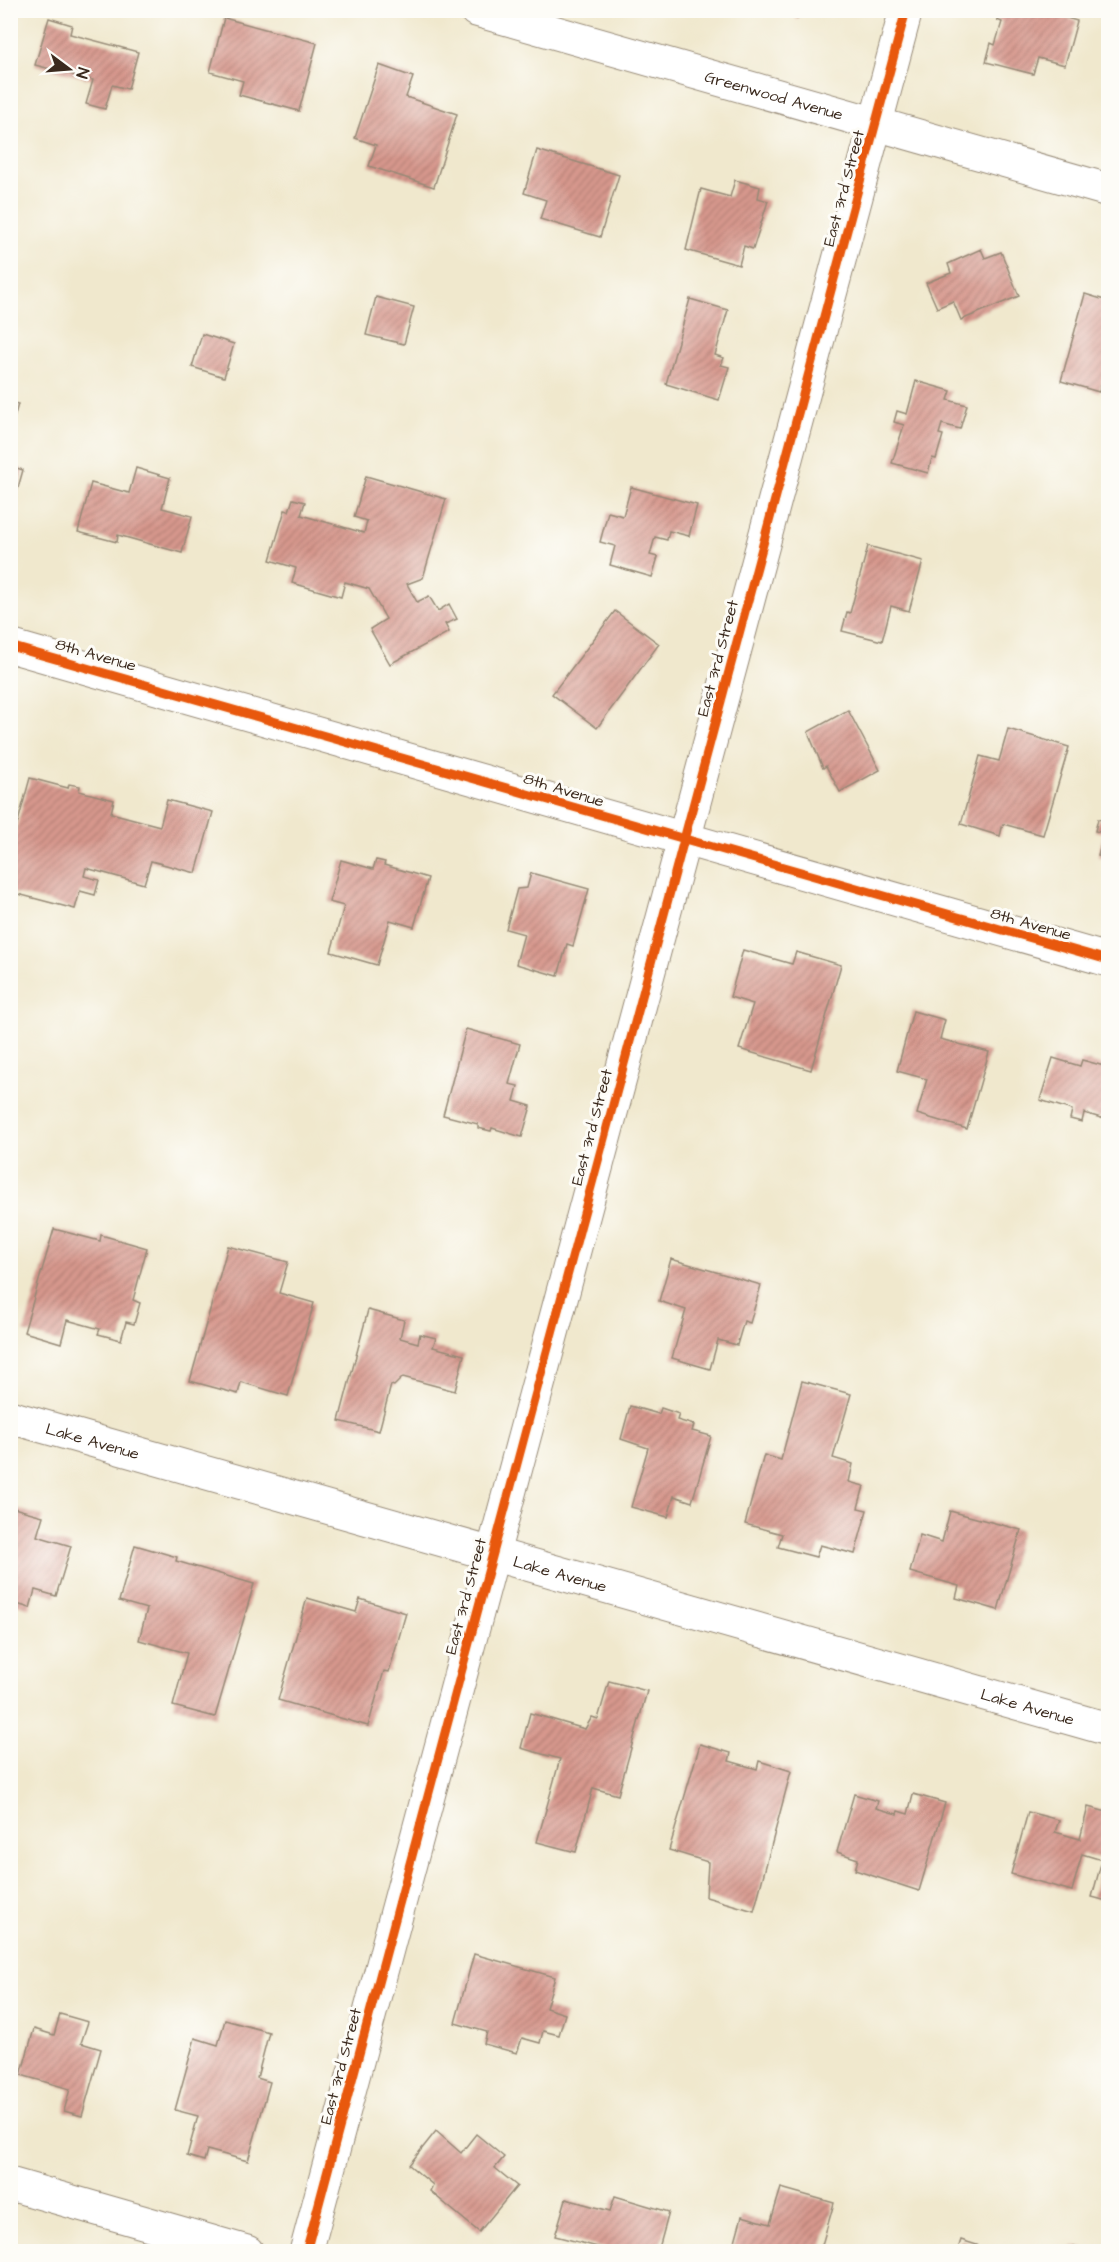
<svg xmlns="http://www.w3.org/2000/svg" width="1119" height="2262" viewBox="0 0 1119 2262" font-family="'Architects Daughter',sans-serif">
<defs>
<pattern id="building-hatch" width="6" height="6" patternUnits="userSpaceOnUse" patternTransform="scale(1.5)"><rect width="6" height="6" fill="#d7988d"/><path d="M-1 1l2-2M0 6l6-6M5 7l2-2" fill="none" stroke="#b07c73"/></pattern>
</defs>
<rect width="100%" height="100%" fill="#fdfcf7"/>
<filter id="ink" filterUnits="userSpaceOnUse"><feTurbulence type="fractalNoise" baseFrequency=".0167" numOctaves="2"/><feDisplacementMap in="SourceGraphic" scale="12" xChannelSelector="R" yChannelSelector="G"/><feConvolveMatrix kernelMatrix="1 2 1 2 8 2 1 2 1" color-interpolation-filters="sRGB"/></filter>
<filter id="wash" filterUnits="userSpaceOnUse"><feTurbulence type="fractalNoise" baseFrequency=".008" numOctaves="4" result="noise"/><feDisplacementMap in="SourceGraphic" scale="24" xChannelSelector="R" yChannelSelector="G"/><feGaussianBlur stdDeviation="1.35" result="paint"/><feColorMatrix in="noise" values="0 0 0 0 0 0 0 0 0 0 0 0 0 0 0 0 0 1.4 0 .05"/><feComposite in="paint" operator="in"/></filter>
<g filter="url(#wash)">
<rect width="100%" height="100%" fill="#f0e8cd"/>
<g id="blocks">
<g fill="url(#building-hatch)">
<polygon points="787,10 805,10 797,19"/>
<polygon points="1000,10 1051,10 1050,13 1077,21 1065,65 1038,58 1033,74 986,62 991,43 995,45 1002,22 997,20"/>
<polygon points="49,18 72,25 70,34 138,52 128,89 112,85 105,109 86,104 93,80 35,65"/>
<polygon points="224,18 317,43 299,111 239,95 243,81 210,72"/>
<polygon points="379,65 413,77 406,97 457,114 434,187 369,166 376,145 355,138"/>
<polygon points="537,150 619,175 600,237 540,219 546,200 524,193"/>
<polygon points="735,180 760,187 758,198 768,201 753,249 744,246 739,265 686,250 701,189 730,197"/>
<polygon points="981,249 985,258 1001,252 1019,296 961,320 953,301 937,308 926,283 951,273 948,264"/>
<polygon points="1085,294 1108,301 1108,363 1099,392 1061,381"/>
<polygon points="376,297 414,307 404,344 366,335"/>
<polygon points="690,299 728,310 715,355 724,358 721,365 729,367 719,400 666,384"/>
<polygon points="202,334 234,344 224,377 192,367"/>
<polygon points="916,381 951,391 948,400 967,405 960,429 942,424 939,434 943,435 936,459 932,458 928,473 892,463 904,425 894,422 897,411 907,414"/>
<polygon points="10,402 18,404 11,429 10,429"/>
<polygon points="10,466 23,470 11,513 10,513"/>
<polygon points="136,468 170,478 162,508 192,516 182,553 118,535 117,542 78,532 91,483 129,493"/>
<polygon points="366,476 446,499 423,578 407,584 417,602 429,596 438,611 449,604 457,619 445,624 449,632 390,664 370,629 386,619 369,589 345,582 341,597 292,583 296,568 270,560 285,510 289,511 293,499 305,502 301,515 364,533 367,521 354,517"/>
<polygon points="631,487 697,505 689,536 669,531 667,540 655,537 650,555 658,557 652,577 610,565 615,546 600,542 608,512 623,516"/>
<polygon points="868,546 923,561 909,611 891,606 882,641 842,631 847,612 850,613"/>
<polygon points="615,611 659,644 597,728 552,694"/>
<polygon points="848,710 880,770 840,792 826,766 823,768 808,732"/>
<polygon points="1008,729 1069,747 1043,835 1003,824 1000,836 961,824 980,756 999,761"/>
<polygon points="30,778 68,788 69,784 80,786 79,791 114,800 111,813 160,826 167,800 213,812 196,873 151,861 144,884 86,868 84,876 99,880 95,895 80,891 75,909 10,892 10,851"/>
<polygon points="1098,819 1108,822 1108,859 1098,856 1104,833 1095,831"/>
<polygon points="341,860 373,869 376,860 385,862 384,865 428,878 414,927 390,920 377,965 331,952 344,906 329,902"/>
<polygon points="531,873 589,889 573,946 567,944 558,976 516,964 524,934 506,929 517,889 527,888"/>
<polygon points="743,950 792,964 796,952 841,965 811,1070 739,1049 753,1004 730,997"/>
<polygon points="913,1011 945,1020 940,1039 989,1052 967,1129 917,1114 927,1079 897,1071"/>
<polygon points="466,1029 520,1044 509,1084 518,1086 514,1101 531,1106 522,1137 492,1128 491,1131 478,1128 478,1124 443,1115"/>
<polygon points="1053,1058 1080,1066 1082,1060 1108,1067 1108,1120 1084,1113 1082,1122 1070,1119 1072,1110 1040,1100"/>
<polygon points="54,1229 100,1241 101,1235 147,1248 133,1300 140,1303 134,1324 126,1322 121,1340 98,1334 100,1329 67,1320 61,1343 24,1332"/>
<polygon points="228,1246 288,1262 279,1293 314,1303 288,1396 241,1382 238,1394 190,1381"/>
<polygon points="671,1259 761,1285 750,1323 744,1321 737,1345 718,1340 710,1369 672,1358 686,1310 659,1301"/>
<polygon points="368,1310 404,1320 400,1338 418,1343 420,1334 436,1338 433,1347 464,1355 455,1391 403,1377 394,1386 391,1385 379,1431 339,1421"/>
<polygon points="802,1381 851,1394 833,1458 853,1464 849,1482 864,1486 858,1508 867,1510 855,1554 820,1545 816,1557 778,1547 782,1534 745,1524 764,1455 781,1460"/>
<polygon points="630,1406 659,1414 661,1408 679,1414 677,1420 694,1425 692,1431 711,1436 692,1502 674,1496 668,1517 631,1507 648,1448 621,1439"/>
<polygon points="10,1507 43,1516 37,1536 71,1546 56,1596 35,1590 30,1608 10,1602"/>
<polygon points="950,1511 1021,1530 998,1610 956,1598 959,1586 910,1572 920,1535 942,1542"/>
<polygon points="135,1545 177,1557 176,1561 254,1584 215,1717 173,1706 187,1653 139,1640 147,1609 119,1601"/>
<polygon points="307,1598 356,1612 360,1599 406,1613 389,1672 384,1671 368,1726 278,1700"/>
<polygon points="609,1681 647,1691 618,1795 593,1788 576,1852 537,1842 560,1759 521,1748 530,1713 585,1729 592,1717 598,1719"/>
<polygon points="700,1744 731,1753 729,1761 757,1769 759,1761 791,1771 754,1911 706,1897 708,1862 669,1850"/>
<polygon points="854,1794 878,1801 876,1808 897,1814 898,1811 908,1814 913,1794 945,1803 919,1891 855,1870 858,1859 837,1852"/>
<polygon points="1088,1807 1107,1812 1107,1901 1092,1897 1102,1860 1082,1854 1072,1891 1011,1874 1028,1812 1059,1820 1055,1832 1080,1839"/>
<polygon points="474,1954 555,1977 546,2008 565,2014 559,2035 543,2031 540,2043 522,2038 517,2053 484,2044 487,2032 455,2023"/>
<polygon points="60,2014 88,2022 81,2043 101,2049 82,2116 64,2111 70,2089 21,2075 34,2029 54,2035"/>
<polygon points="225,2020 269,2032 257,2078 270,2082 248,2161 207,2150 204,2161 187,2156 198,2116 175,2110 195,2038 218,2045"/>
<polygon points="436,2131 461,2153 476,2134 504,2157 495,2168 517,2186 479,2232 430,2191 433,2185 409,2165"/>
<polygon points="781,2188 834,2203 820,2252 732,2252 742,2216 770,2224"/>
<polygon points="615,2196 669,2212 658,2252 617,2252 555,2236 566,2199 610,2211"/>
<polygon points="961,2240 983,2247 982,2252 957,2252"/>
<polygon points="1073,2246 1093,2251 1093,2252 1071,2252"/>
</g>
</g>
</g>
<g filter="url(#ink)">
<use href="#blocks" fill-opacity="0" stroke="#968976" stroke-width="1.5"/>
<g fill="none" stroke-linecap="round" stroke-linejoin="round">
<defs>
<g id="minor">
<path id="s1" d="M 476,10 L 1108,190"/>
<polyline points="10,646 1108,960"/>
<path id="s2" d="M 10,1417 L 1108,1729"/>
<polyline points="10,2184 247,2252"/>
<polyline points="306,2252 906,10"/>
</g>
</defs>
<use href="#minor" stroke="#968976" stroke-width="35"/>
<use href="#minor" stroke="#fff" stroke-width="33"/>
<defs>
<g id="cycleway">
<polyline points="10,646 1108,960"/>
<polyline points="306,2252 906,10"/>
</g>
</defs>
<use href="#cycleway" stroke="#fdfcf7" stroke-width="13"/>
<use href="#cycleway" stroke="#e8590c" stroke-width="9"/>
</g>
</g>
<g text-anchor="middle" stroke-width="6" stroke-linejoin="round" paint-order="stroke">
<g font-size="16" fill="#3b2a1e" stroke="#fdfcf7">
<text dy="6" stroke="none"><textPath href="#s1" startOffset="310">Greenwood Avenue</textPath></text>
<text transform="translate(843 188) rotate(-75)" y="6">East 3rd Street</text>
<text transform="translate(96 654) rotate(16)" y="6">8th Avenue</text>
<text transform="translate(717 658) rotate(-75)" y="6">East 3rd Street</text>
<text transform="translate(564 789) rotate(17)" y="6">8th Avenue</text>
<text transform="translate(1031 923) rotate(16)" y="6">8th Avenue</text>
<text transform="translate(591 1127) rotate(-75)" y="6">East 3rd Street</text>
<text dy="6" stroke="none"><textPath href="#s2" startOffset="86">Lake Avenue</textPath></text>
<text dy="6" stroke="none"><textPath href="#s2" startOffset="572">Lake Avenue</textPath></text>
<text transform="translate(465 1596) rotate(-75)" y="6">East 3rd Street</text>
<text dy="6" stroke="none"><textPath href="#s2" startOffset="1058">Lake Avenue</textPath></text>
<text transform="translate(340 2066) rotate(-75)" y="6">East 3rd Street</text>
</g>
</g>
<rect width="1119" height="2262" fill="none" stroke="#fdfcf7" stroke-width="36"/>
<g transform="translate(69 69) rotate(106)" stroke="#fdfcf7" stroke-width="4.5" paint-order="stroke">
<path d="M0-4.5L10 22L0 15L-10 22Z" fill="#3b2a1e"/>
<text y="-9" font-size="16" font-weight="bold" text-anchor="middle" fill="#3b2a1e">N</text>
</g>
</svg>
